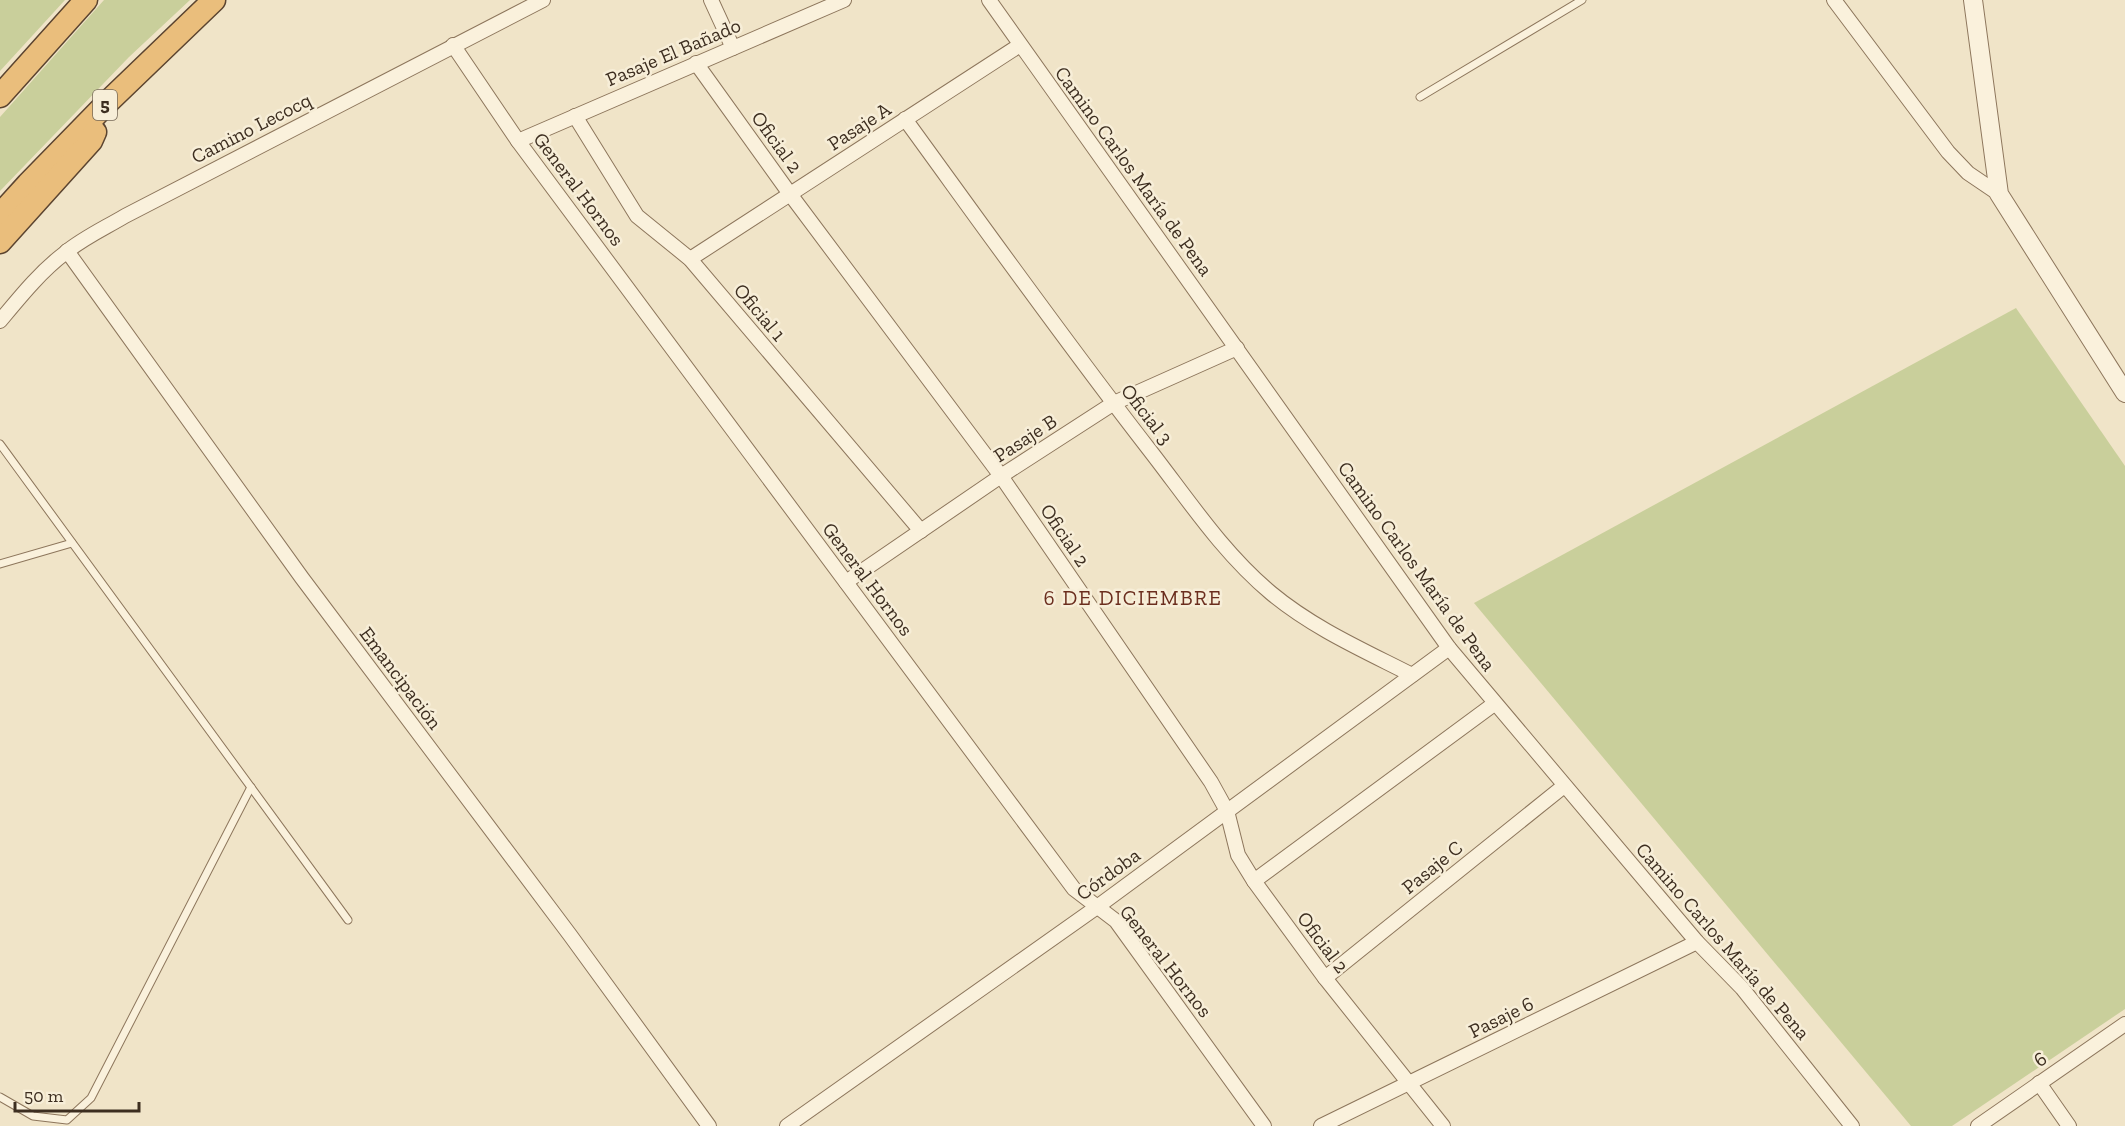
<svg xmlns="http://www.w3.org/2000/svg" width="2125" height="1126" viewBox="0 0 2125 1126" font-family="'Zilla Slab',serif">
<rect width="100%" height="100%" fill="#f0e4c8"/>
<g fill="#c9cf9b">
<polygon points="0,0 65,0 0,71"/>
<polygon points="104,0 190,0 129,57 0,191 0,117"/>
<polygon points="2016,308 2125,466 2125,1009 1952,1126 1911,1126 1474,603"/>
</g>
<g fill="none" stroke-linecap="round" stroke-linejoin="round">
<defs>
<g id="service">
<polyline points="1420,97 1582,0"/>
<polyline points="0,444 348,920"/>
<polyline points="0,564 72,543"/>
<polyline points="0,1097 33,1116 67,1120 91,1098 251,787"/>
</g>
<g id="minor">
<polyline points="711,0 733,48"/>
<polyline points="989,0 1449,648 1697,942 1742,988 1852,1126"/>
<polyline points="1834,0 1948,152 1968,173 1999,194"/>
<polyline points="453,45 518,141 1074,889 1116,921 1264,1126"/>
<polyline points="696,63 790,194 1001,476 1211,782 1227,811 1238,855 1254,881 1325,978 1443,1126"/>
<polyline points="575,116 637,216 690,259 921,531"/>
<path d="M 905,119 C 985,229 1064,340 1148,448 C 1187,498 1222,552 1271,593 C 1313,628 1363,650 1412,675"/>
<polyline points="518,141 844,0"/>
<polyline points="67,251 302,578 570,935 709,1126"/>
<polyline points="690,259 1020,45"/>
<path d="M 0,321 C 20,297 40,272 65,253 C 83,238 105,228 125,216 L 543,0"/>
<polyline points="846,582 1001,476 1114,403 1237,348"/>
<polyline points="1254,881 1494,704"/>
<polyline points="1325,978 1564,786"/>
<polyline points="2039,1083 2069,1126"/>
<polyline points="787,1126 1097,907 1449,648"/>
<polyline points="1321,1126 1697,942"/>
<polyline points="1978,1126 2125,1024"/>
</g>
<polyline id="tertiary" points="1973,0 1999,194 2125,393"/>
<g id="trunk">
<polyline points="0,96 86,0"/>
<polyline points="0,215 28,184 110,100 214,0"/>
<polyline points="0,242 91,141 95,132"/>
</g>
</defs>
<use href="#service" stroke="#8d765c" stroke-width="9"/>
<use href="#minor" stroke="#8d765c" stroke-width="16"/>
<use href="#tertiary" stroke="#8d765c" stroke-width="20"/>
<use href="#trunk" stroke="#5b4430" stroke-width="25"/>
<use href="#service" stroke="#faf1dc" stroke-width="7"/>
<use href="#minor" stroke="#faf1dc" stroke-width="14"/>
<use href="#tertiary" stroke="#faf1dc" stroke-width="18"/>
<use href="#trunk" stroke="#eabe7c" stroke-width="22"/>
</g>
<g text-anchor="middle" stroke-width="5" stroke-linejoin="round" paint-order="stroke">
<rect fill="#f7eed8" stroke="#756857" stroke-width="1.5" x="93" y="90" width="24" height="30" rx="4.5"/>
<g font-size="18" font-weight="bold" fill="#3d2e20">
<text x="105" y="111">5</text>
</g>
<g font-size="20" fill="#3d2e20" stroke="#f7eed8">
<text transform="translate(673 52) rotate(-23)" y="7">Pasaje El Bañado</text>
<text transform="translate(859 126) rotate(-33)" y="7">Pasaje A</text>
<text transform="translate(251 128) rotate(-27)" y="7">Camino Lecocq</text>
<text transform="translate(777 142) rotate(54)" y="7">Oficial 2</text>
<text transform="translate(1134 171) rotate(54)" y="7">Camino Carlos María de Pena</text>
<text transform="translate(579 189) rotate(53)" y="7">General Hornos</text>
<text transform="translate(760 312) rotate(50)" y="7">Oficial 1</text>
<text transform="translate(1147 414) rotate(52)" y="7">Oficial 3</text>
<text transform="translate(1025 438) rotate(-33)" y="7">Pasaje B</text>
<text transform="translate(1065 535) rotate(56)" y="7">Oficial 2</text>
<text transform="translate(1417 566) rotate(54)" y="7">Camino Carlos María de Pena</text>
<text transform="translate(868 579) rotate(53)" y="7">General Hornos</text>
<text transform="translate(401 678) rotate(53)" y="7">Emancipación</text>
<text transform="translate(1432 867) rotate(-39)" y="7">Pasaje C</text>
<text transform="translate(1108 874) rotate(-36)" y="7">Córdoba</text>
<text transform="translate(1723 941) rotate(49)" y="7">Camino Carlos María de Pena</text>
<text transform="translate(1323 942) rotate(53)" y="7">Oficial 2</text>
<text transform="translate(1166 961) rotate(52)" y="7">General Hornos</text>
<text transform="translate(1501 1017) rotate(-26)" y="7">Pasaje 6</text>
<text transform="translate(2040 1059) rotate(-34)" y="7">6</text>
</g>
<g font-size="21" letter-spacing="1.5" fill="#6b2e1e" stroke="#f7eed8">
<text x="1133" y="605">6 DE DICIEMBRE</text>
</g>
</g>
<path d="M15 1102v9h124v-9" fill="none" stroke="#3d2e20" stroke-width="3"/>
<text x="24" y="1102" font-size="18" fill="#3d2e20" stroke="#f7eed8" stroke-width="4.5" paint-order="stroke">50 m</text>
</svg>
